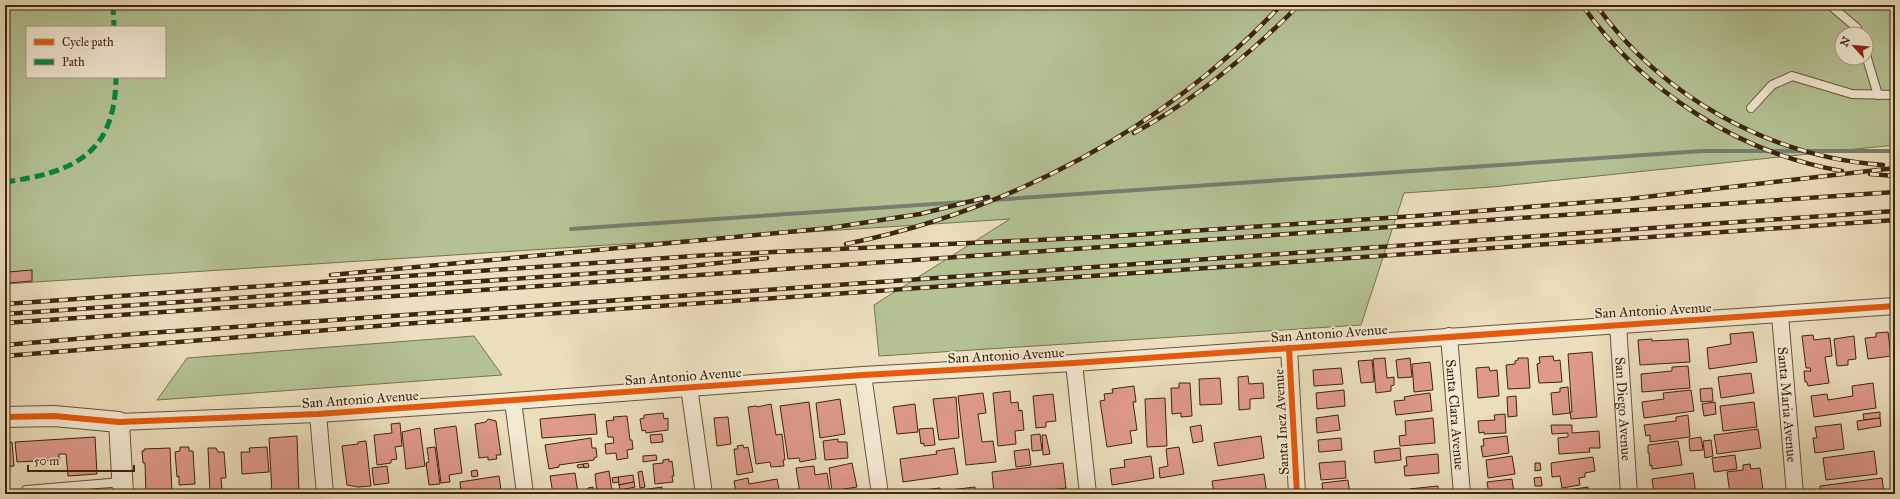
<svg xmlns="http://www.w3.org/2000/svg" width="1900" height="499" viewBox="0 0 1900 499" font-family="'IM FELL Great Primer',serif">
<rect width="100%" height="100%" fill="#ecdfbd"/>
<filter id="stains"><feTurbulence type="fractalNoise" baseFrequency=".005" numOctaves="4"/><feColorMatrix values="0 0 0 0 .2 0 0 0 0 .09 0 0 0 0 .02 0 0 0 .5 -.17"/></filter>
<radialGradient id="worn" r=".72"><stop offset=".6" stop-color="#630" stop-opacity="0"/><stop offset="1" stop-color="#630" stop-opacity=".3"/></radialGradient>
<g fill="#b4c294" stroke="#787450" fill-rule="evenodd">
<path d="M 5,5 L 1895,5 L 1895,145 L 1492,187 L 1404,193 L 1361,325 L 879,356 L 874,305 L 1010,219 L 5,284 ZM 27,27 L 165,27 L 165,77 L 27,77 ZM 1842,34 L 1866,34 L 1866,58 L 1842,58 Z"/>
<polygon points="474,336 502,375 157,400 187,358"/>
</g>
<g fill="none" stroke-linecap="round" stroke-linejoin="round">
<polyline stroke="#748071" stroke-width="4" points="571,229 1702,151 1895,151"/>
</g>
<g fill="#e09a8c" stroke="#3d250b">
<polygon points="32,270 32,281 9,283 8,272"/>
<polygon points="1753,332 1757,362 1709,369 1707,348 1731,344 1730,334"/>
<polygon points="1888,332 1891,356 1868,359 1865,338 1876,337 1876,333"/>
<polygon points="1813,335 1814,340 1830,338 1832,356 1825,357 1829,383 1808,386 1807,382 1805,382 1804,371 1811,371 1810,368 1806,368 1802,336"/>
<polygon points="1854,336 1856,359 1848,360 1848,365 1837,366 1834,339"/>
<polygon points="1652,339 1652,341 1688,339 1690,362 1640,365 1638,340"/>
<polygon points="1592,352 1597,417 1571,419 1570,412 1572,412 1568,354"/>
<polygon points="1553,356 1554,361 1560,360 1562,382 1539,383 1537,364 1540,363 1539,357"/>
<polygon points="1385,358 1387,378 1394,377 1394,385 1391,386 1391,391 1376,393 1373,359"/>
<polygon points="1410,358 1412,377 1398,378 1396,360"/>
<polygon points="1518,358 1528,358 1530,388 1508,389 1506,365 1515,364 1515,361 1518,360"/>
<polygon points="1372,360 1374,382 1361,383 1358,361"/>
<polygon points="1430,362 1433,390 1414,392 1412,364"/>
<polygon points="1688,366 1690,388 1642,392 1641,374 1672,371 1672,367"/>
<polygon points="1489,367 1490,371 1497,370 1499,396 1478,398 1476,368"/>
<polygon points="1341,368 1343,384 1314,386 1313,370"/>
<polygon points="1751,373 1754,393 1721,398 1718,377"/>
<polygon points="1248,376 1249,384 1263,383 1264,398 1250,399 1250,409 1239,410 1238,377"/>
<polygon points="1220,378 1222,404 1200,405 1199,379"/>
<polygon points="1179,383 1190,383 1192,416 1181,417 1181,413 1172,414 1171,388 1179,388"/>
<polygon points="1873,383 1876,408 1814,417 1811,396 1827,394 1828,400 1853,396 1852,386"/>
<polygon points="1134,386 1136,402 1133,402 1137,430 1130,431 1132,443 1107,447 1100,401 1105,400 1104,394 1113,393 1112,389"/>
<polygon points="1568,387 1570,413 1553,415 1551,393 1560,392 1560,388"/>
<polygon points="1712,388 1713,401 1701,402 1700,389"/>
<polygon points="1344,390 1345,406 1317,409 1316,393"/>
<polygon points="1691,390 1694,411 1644,418 1642,402 1664,399 1663,393"/>
<polygon points="1010,391 1011,403 1018,402 1019,411 1022,410 1024,430 1015,431 1016,444 998,446 993,393"/>
<polygon points="983,393 986,413 978,414 982,442 993,441 996,462 966,465 958,396"/>
<polygon points="1430,393 1432,411 1396,415 1394,401 1405,400 1404,397 1415,395"/>
<polygon points="1053,394 1056,421 1046,422 1046,427 1036,428 1033,396"/>
<polygon points="1516,396 1517,416 1508,417 1507,397"/>
<polygon points="956,397 959,438 939,440 933,399"/>
<polygon points="1165,398 1167,446 1147,447 1145,399"/>
<polygon points="840,399 845,434 820,438 816,403"/>
<polygon points="809,402 816,459 800,462 799,458 788,459 780,406"/>
<polygon points="1715,402 1716,414 1704,416 1702,404"/>
<polygon points="1754,402 1757,427 1723,431 1720,406"/>
<polygon points="771,404 776,435 782,434 785,460 783,460 784,466 771,467 770,462 756,464 748,407 757,406 757,407"/>
<polygon points="915,404 918,432 897,434 893,407"/>
<polygon points="1880,412 1880,418 1864,420 1863,414"/>
<polygon points="663,413 664,419 668,418 668,430 646,433 645,430 642,431 640,419 644,418 644,415"/>
<polygon points="595,414 597,434 542,438 540,419"/>
<polygon points="1505,414 1506,433 1484,434 1484,432 1479,433 1478,421 1495,420 1494,415"/>
<polygon points="1338,415 1340,430 1317,433 1316,418"/>
<polygon points="1688,415 1690,437 1650,442 1650,435 1646,436 1644,425 1676,421 1676,417"/>
<polygon points="627,416 630,440 632,440 633,449 627,450 628,458 617,460 616,453 606,454 605,444 614,443 613,437 608,437 606,421 614,420 613,417"/>
<polygon points="728,417 731,444 717,446 714,418"/>
<polygon points="1433,418 1435,443 1400,446 1399,436 1406,435 1405,421"/>
<polygon points="1880,418 1881,426 1858,430 1857,421"/>
<polygon points="488,419 496,421 501,455 496,455 497,459 488,460 488,457 479,458 475,424 486,422"/>
<polygon points="400,423 402,446 395,447 397,459 391,460 391,463 377,465 374,435 392,433 391,424"/>
<polygon points="1841,424 1844,449 1815,453 1813,438 1817,438 1815,427"/>
<polygon points="1201,425 1203,441 1193,443 1190,427"/>
<polygon points="1551,425 1572,425 1572,433 1599,431 1600,448 1589,448 1590,452 1559,454 1558,438 1568,437 1568,433 1552,434"/>
<polygon points="456,426 462,473 449,475 450,482 441,483 434,429"/>
<polygon points="420,428 425,466 406,469 402,432"/>
<polygon points="933,428 935,445 924,446 924,443 921,444 919,429"/>
<polygon points="1758,429 1761,448 1717,454 1714,435"/>
<polygon points="662,434 663,442 651,443 650,435"/>
<polygon points="1040,434 1042,450 1032,451 1031,435"/>
<polygon points="1042,435 1046,435 1050,454 1043,455"/>
<polygon points="297,436 299,494 272,494 269,438"/>
<polygon points="1261,436 1264,458 1218,466 1214,443"/>
<polygon points="1507,436 1509,453 1483,457 1481,446 1484,446 1483,439"/>
<polygon points="95,437 97,474 68,476 66,454 59,454 59,460 17,462 15,442"/>
<polygon points="1701,437 1703,450 1690,451 1689,439"/>
<polygon points="591,438 592,448 596,448 597,457 594,458 594,460 559,465 559,467 549,469 545,445"/>
<polygon points="1341,438 1342,450 1319,452 1318,440"/>
<polygon points="838,439 838,442 847,442 848,458 825,460 823,441"/>
<polygon points="1711,440 1713,456 1705,458 1703,441"/>
<polygon points="366,441 371,486 358,487 347,485 342,446 358,444 358,442"/>
<polygon points="1678,441 1682,465 1652,469 1652,465 1650,466 1649,453 1648,453 1648,445"/>
<polygon points="12,442 14,466 5,467 5,443"/>
<polygon points="743,445 744,448 748,447 753,472 737,475 734,449 738,449 737,446"/>
<polygon points="180,447 189,447 189,451 193,451 195,484 179,485 179,476 177,477 175,452 180,451"/>
<polygon points="267,447 269,472 242,474 241,452 250,452 249,448"/>
<polygon points="435,447 440,484 429,485 426,463 429,462 427,448"/>
<polygon points="1179,447 1184,474 1160,478 1159,468 1168,466 1166,449"/>
<polygon points="170,448 172,494 146,494 145,463 143,463 142,451 144,451 144,449"/>
<polygon points="208,448 216,448 218,452 224,452 226,478 221,478 222,491 218,493 210,492"/>
<polygon points="954,448 958,474 903,482 900,459 937,454 936,451"/>
<polygon points="1400,448 1401,460 1375,463 1374,451"/>
<polygon points="1029,449 1031,465 1016,467 1014,451"/>
<polygon points="1874,451 1877,474 1826,480 1823,458"/>
<polygon points="1438,454 1439,473 1405,476 1404,466 1407,466 1406,457"/>
<polygon points="656,455 657,460 643,462 643,456"/>
<polygon points="1735,455 1737,469 1714,472 1712,458"/>
<polygon points="1151,456 1154,478 1112,485 1110,469 1125,467 1124,460"/>
<polygon points="1512,456 1515,474 1488,478 1486,460"/>
<polygon points="1593,457 1595,471 1585,473 1585,477 1579,478 1580,485 1562,488 1560,476 1552,477 1551,463"/>
<polygon points="669,459 669,462 672,461 674,476 672,476 673,482 655,484 653,464 663,463 663,460"/>
<polygon points="1345,461 1346,478 1321,480 1319,463"/>
<polygon points="588,463 589,467 584,468 583,464"/>
<polygon points="852,463 857,487 832,491 829,468"/>
<polygon points="1063,463 1066,488 1015,494 994,494 992,472"/>
<polygon points="1535,463 1540,463 1541,470 1535,471"/>
<polygon points="583,464 584,467 578,468 577,465"/>
<polygon points="1750,464 1751,469 1760,468 1763,490 1730,494 1727,472 1743,470 1743,465"/>
<polygon points="387,466 389,483 374,485 372,468"/>
<polygon points="814,466 815,475 827,473 830,492 800,494 796,468"/>
<polygon points="477,470 478,476 472,477 471,471"/>
<polygon points="609,471 612,491 597,493 595,474"/>
<polygon points="642,471 645,487 640,488 638,472"/>
<polygon points="575,473 578,494 553,494 550,476"/>
<polygon points="1693,473 1696,494 1654,494 1652,479"/>
<polygon points="1264,474 1267,494 1214,494 1212,481"/>
<polygon points="1895,474 1895,494 1894,494 1892,475"/>
<polygon points="633,475 634,482 619,485 618,477"/>
<polygon points="499,476 501,490 461,494 460,482"/>
<polygon points="618,477 619,482 613,483 612,478"/>
<polygon points="1541,477 1542,486 1535,486 1534,478"/>
<polygon points="748,478 749,484 777,479 780,494 732,494 736,492 734,481"/>
<polygon points="1882,478 1884,494 1821,494 1820,486"/>
<polygon points="1512,479 1514,494 1489,494 1487,482"/>
<polygon points="1348,480 1350,494 1323,494 1322,483"/>
<polygon points="634,482 635,487 620,490 619,485"/>
<polygon points="1438,486 1438,494 1410,494 1409,489"/>
<polygon points="593,487 594,493 589,494 588,488"/>
<polygon points="662,487 662,492 673,491 673,494 628,494 628,492"/>
<polygon points="975,487 976,494 942,494 942,491"/>
<polygon points="1588,487 1588,491 1597,490 1597,494 1562,494 1561,491"/>
<polygon points="940,488 941,494 915,494 915,491"/>
<polygon points="452,489 453,494 441,494 440,491"/>
<polygon points="1143,490 1144,494 1119,494"/>
<polygon points="205,491 205,494 176,494 176,493"/>
</g>
<g fill="none" stroke-linecap="round" stroke-linejoin="round">
<defs>
<g id="service">
<polyline points="1830,5 1857,28 1859,34"/>
<polyline points="1866,55 1878,95"/>
<polyline points="1751,108 1772,85 1792,76 1852,94 1895,95"/>
<polyline points="75,486 76,494"/>
<polyline points="26,494 26,490 122,482"/>
</g>
<g id="minor">
<path id="s1" d="M 1780,315 L 1795,494"/>
<path id="s2" d="M 1618,324 L 1629,494"/>
<path id="s3" d="M 1449,336 L 1462,494"/>
<polyline points="1289,348 1297,494"/>
<polyline points="1074,363 1088,494"/>
<polyline points="863,375 880,494"/>
<polyline points="689,387 704,494"/>
<polyline points="513,401 525,494"/>
<polyline points="318,414 325,494"/>
<polyline points="119,422 318,414 513,401 863,375 1074,363 1895,306"/>
</g>
<polyline id="tertiary" points="5,417 54,416 119,422 123,494"/>
</defs>
<use href="#service" stroke="#695438" stroke-width="10"/>
<use href="#minor" stroke="#695438" stroke-width="18"/>
<use href="#tertiary" stroke="#695438" stroke-width="22"/>
<use href="#service" stroke="#f3ead4" stroke-width="8"/>
<use href="#minor" stroke="#f3ead4" stroke-width="16"/>
<use href="#tertiary" stroke="#f3ead4" stroke-width="20"/>
<defs>
<g id="rail">
<path d="M 1582,5 C 1643,91 1738,153 1842,171"/>
<path d="M 1596,5 C 1662,97 1770,157 1883,165"/>
<path d="M 1134,133 C 1195,100 1250,54 1299,5"/>
<polyline points="1870,174 1895,176"/>
<path d="M 846,244 C 1009,211 1166,128 1281,5"/>
<polyline points="331,275 830,228 920,214 988,197"/>
<polyline points="5,304 709,255 1101,237 1416,216 1628,199 1895,168"/>
<polyline points="5,314 671,268 767,258"/>
<polyline points="5,323 1895,192"/>
<polyline points="5,345 134,334 1895,211"/>
<polyline points="5,356 402,324 1895,220"/>
</g>
</defs>
<use href="#rail" stroke="#3d250b" stroke-width="4.5"/>
<use href="#rail" stroke="#f3ead4" stroke-width="3" stroke-dasharray="9" stroke-linecap="butt"/>
<g stroke="#00873e" stroke-width="5" stroke-dasharray="10 5" stroke-linecap="butt">
<polyline points="113,5 114,27"/>
<path d="M 5,182 C 74,172 115,155 116,77"/>
</g>
<defs>
<g id="cycleway">
<polyline points="1289,348 1297,494"/>
<polyline points="5,417 54,416 119,422 318,414 863,375 1074,363 1895,306"/>
</g>
</defs>
<use href="#cycleway" stroke="#f3ead4" stroke-width="8"/>
<use href="#cycleway" stroke="#e8590c" stroke-width="6"/>
</g>
<g text-anchor="middle" stroke-width="3.5" stroke-linejoin="round" paint-order="stroke">
<g font-size="14" fill="#3d250b" stroke="#f3ead4">
<text transform="translate(1653 310) rotate(-3)" y="5">San Antonio Avenue</text>
<text transform="translate(1329 333) rotate(-4)" y="5">San Antonio Avenue</text>
<text transform="translate(1006 355) rotate(-3)" y="5">San Antonio Avenue</text>
<text transform="translate(683 376) rotate(-4)" y="5">San Antonio Avenue</text>
<text transform="translate(360 399) rotate(-4)" y="5">San Antonio Avenue</text>
<text dy="5" stroke="none"><textPath href="#s1" startOffset="90">Santa Maria Avenue</textPath></text>
<text dy="5" stroke="none"><textPath href="#s2" startOffset="85">San Diego Avenue</textPath></text>
<text dy="5" stroke="none"><textPath href="#s3" startOffset="79">Santa Clara Avenue</textPath></text>
<text transform="translate(1281 422) rotate(-93)" y="5">Santa Inez Avenue</text>
</g>
</g>
<rect width="1900" height="499" fill="none" stroke="#ecdfbd" stroke-width="20"/>
<rect x="6" y="6" width="1888" height="487" fill="none" stroke="#3d250b" stroke-width="2"/>
<rect x="10" y="10" width="1880" height="479" fill="none" stroke="#3d250b"/>
<rect x="26" y="26" width="140" height="52" fill="#f3ead4" stroke="#aa9b84"/>
<rect x="34" y="39" width="20" height="6" fill="#e8590c" stroke="#aa9b84"/>
<text x="62" y="46" font-size="12" fill="#3d250b">Cycle path</text>
<rect x="34" y="59" width="20" height="6" fill="#00873e" stroke="#aa9b84"/>
<text x="62" y="66" font-size="12" fill="#3d250b">Path</text>
<g transform="translate(1854 46) rotate(297)"><circle r="19" fill="#f3ead4" stroke="#aa9b84"/>
<path d="M0-3L7 15L0 10L-7 15Z" fill="#8f2418"/>
<text y="-6" font-size="11" font-weight="bold" text-anchor="middle" fill="#3d250b">N</text>
</g>
<path d="M28 465v6h106v-6" fill="none" stroke="#3d250b" stroke-width="2"/>
<text x="34" y="465" font-size="12" fill="#3d250b" stroke="#f3ead4" stroke-width="3" paint-order="stroke">50 m</text>
<rect width="100%" height="100%" filter="url(#stains)"/>
<rect width="100%" height="100%" fill="url(#worn)"/>
</svg>
